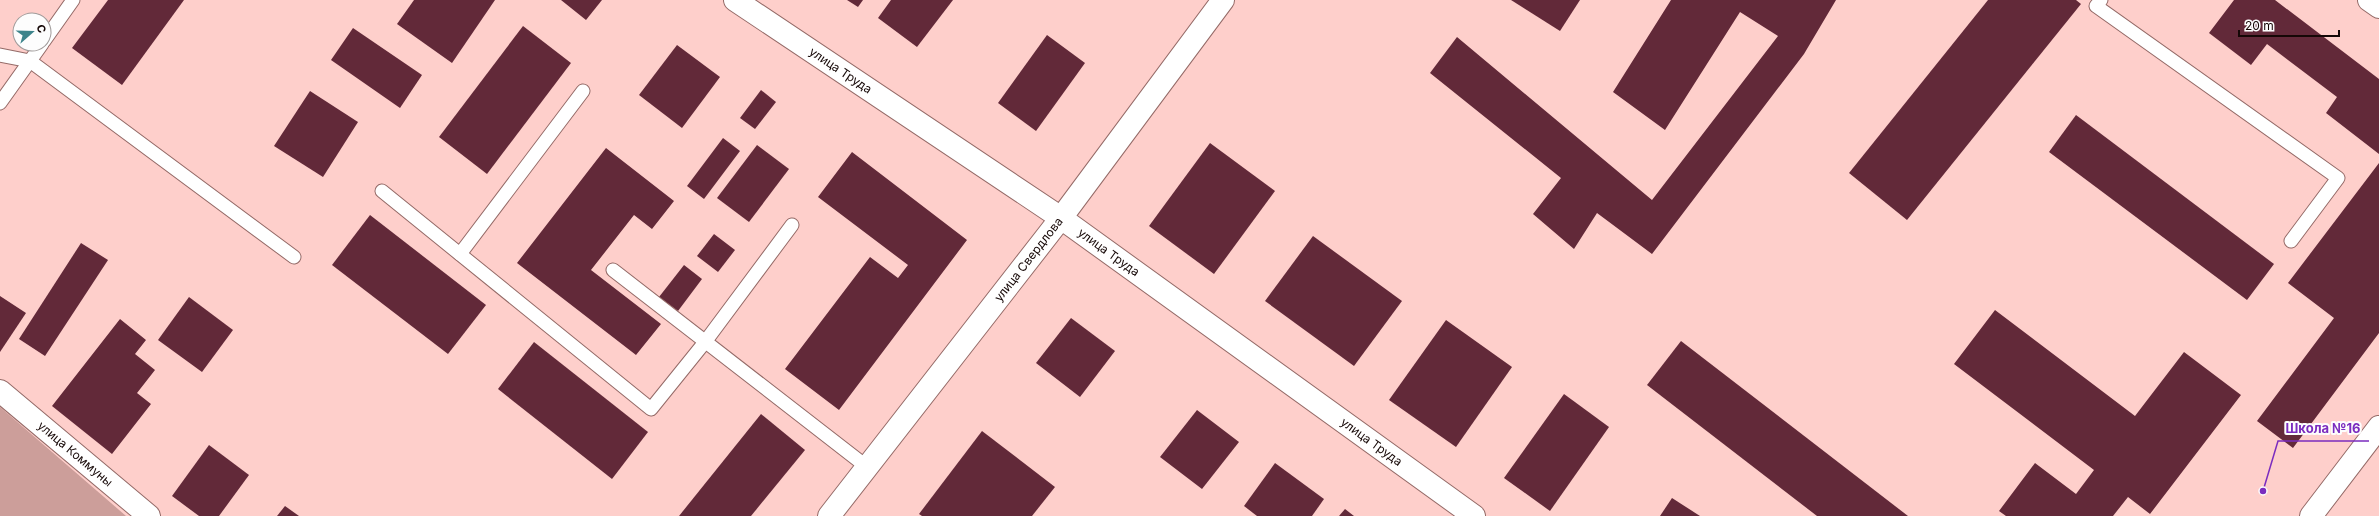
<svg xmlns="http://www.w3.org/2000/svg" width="2379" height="516" viewBox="0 0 2379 516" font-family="Inter,sans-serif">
<rect width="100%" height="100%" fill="#fecfcb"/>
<polygon fill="#cc9e9a" points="0,407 126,516 0,516"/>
<g fill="#622939">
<polygon points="108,0 184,0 122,85 72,48"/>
<polygon points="414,0 495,0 452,63 397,24"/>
<polygon points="561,0 602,0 586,20"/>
<polygon points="847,0 863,0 858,7"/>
<polygon points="891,0 953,0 917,47 878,18"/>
<polygon points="1511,0 1580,0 1560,31"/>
<polygon points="1671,0 1836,0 1804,54 1652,254 1597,213 1574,249 1533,214 1561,178 1430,73 1457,37 1652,200 1778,36 1740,12 1665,130 1613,92"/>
<polygon points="1988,0 2076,0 2081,4 1907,220 1849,173"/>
<polygon points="2234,0 2275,0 2379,79 2379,154 2326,113 2337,97 2267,44 2251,65 2209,33"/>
<polygon points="523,26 571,63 487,174 439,137"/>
<polygon points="353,28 422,75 400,108 331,60"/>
<polygon points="1047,35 1085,63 1036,131 998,103"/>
<polygon points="677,45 720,77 682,128 639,95"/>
<polygon points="761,90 776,102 755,129 740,118"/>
<polygon points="310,91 358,122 323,177 274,146"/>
<polygon points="2076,115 2274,264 2247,300 2049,152"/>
<polygon points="723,138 740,151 704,199 687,186"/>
<polygon points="1210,143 1275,191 1214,274 1149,226"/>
<polygon points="757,145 789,169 749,222 717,198"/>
<polygon points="606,148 674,201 652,229 634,215 591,270 661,324 636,355 517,263"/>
<polygon points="852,152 967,240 839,410 785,369 870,257 898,278 908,265 818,197"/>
<polygon points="2379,163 2379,333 2293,448 2257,421 2334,318 2288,283"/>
<polygon points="370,215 486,305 448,354 332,265"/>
<polygon points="714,234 735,250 718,272 697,256"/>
<polygon points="1313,236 1402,301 1354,366 1265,301"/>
<polygon points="81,243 108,260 45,356 19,339"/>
<polygon points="684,265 702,279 678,311 659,297"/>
<polygon points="0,296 26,313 0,352"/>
<polygon points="189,297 233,330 202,372 158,340"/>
<polygon points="1995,310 2135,416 2184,352 2241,395 2150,514 2128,497 2113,516 2006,516 1999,511 2035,463 2076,494 2094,470 1954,364"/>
<polygon points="1071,318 1115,351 1080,397 1036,363"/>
<polygon points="120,319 146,340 135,354 155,370 137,393 151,404 112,454 52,406"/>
<polygon points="1446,320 1512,367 1456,447 1389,400"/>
<polygon points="1681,341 1908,516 1817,516 1647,385"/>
<polygon points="534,342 648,432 612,479 498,389"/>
<polygon points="1564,394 1609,427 1550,511 1504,478"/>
<polygon points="1197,410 1239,442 1202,489 1160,457"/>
<polygon points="761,414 805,450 751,516 679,516"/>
<polygon points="982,431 1055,487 1032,516 922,516 919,514"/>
<polygon points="209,445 249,475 219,516 199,516 172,496"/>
<polygon points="1275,463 1324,499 1312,516 1257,516 1244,506"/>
<polygon points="1672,498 1700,516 1660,516"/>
<polygon points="285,506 299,516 277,516"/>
<polygon points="1345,509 1354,516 1339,516"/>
</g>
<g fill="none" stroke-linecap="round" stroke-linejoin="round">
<defs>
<g id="lane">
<polyline points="2101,0 2096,6 2338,178 2291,241"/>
<polyline points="44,41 73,0"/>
<polyline points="0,55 30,61 294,257"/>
<polyline points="0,103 42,44"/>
<polyline points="382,191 651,409 705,342 792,225"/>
<polyline points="460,254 583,91"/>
<polyline points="613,270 867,467"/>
</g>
<g id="street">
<path id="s1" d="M 735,0 L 1061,218 L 1474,516"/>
<polyline points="2369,0 2379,7"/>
<path id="s2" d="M 0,391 L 149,516"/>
<path id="s3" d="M 829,516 L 1061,218 L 1223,0"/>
</g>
<polyline id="secondary" points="2311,516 2379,427"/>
</defs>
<use href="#lane" stroke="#946a67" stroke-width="15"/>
<use href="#street" stroke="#946a67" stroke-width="24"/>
<use href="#secondary" stroke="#946a67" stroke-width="24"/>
<use href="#lane" stroke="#fff" stroke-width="13"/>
<use href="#street" stroke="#fff" stroke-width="22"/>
<use href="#secondary" stroke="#fff" stroke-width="22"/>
</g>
<g text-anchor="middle" stroke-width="4" stroke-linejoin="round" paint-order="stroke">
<g font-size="12" fill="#150706" stroke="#fdfdfd">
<text dy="4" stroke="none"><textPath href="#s1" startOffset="127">улица Труда</textPath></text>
<text dy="4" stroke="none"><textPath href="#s1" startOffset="451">улица Труда</textPath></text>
<text dy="4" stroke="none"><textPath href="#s3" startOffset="325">улица Свердлова</textPath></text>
<text dy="4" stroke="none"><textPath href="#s1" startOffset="775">улица Труда</textPath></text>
<text dy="4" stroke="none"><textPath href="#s2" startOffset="98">улица Коммуны</textPath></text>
</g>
</g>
<path fill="none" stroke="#7b2cbf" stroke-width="1.5" d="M2263 491L2278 441H2369"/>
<circle fill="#7b2cbf" stroke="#fdfdfd" stroke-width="1.5" cx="2263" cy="491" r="4"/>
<g font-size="13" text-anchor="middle" font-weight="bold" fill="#7b2cbf" stroke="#fdfdfd" stroke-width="4" stroke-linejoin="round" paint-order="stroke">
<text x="2323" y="433">Школа №16</text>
</g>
<g transform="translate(32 32) rotate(70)"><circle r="19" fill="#fdfdfd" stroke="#a09b9a"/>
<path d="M0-3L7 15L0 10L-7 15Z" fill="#3d848b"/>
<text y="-6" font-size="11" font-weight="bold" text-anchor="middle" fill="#150706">С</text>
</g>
<path d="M2239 30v6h100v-6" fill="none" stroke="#150706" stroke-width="2"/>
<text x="2245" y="30" font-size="12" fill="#150706" stroke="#fdfdfd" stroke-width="3" paint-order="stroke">20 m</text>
</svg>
